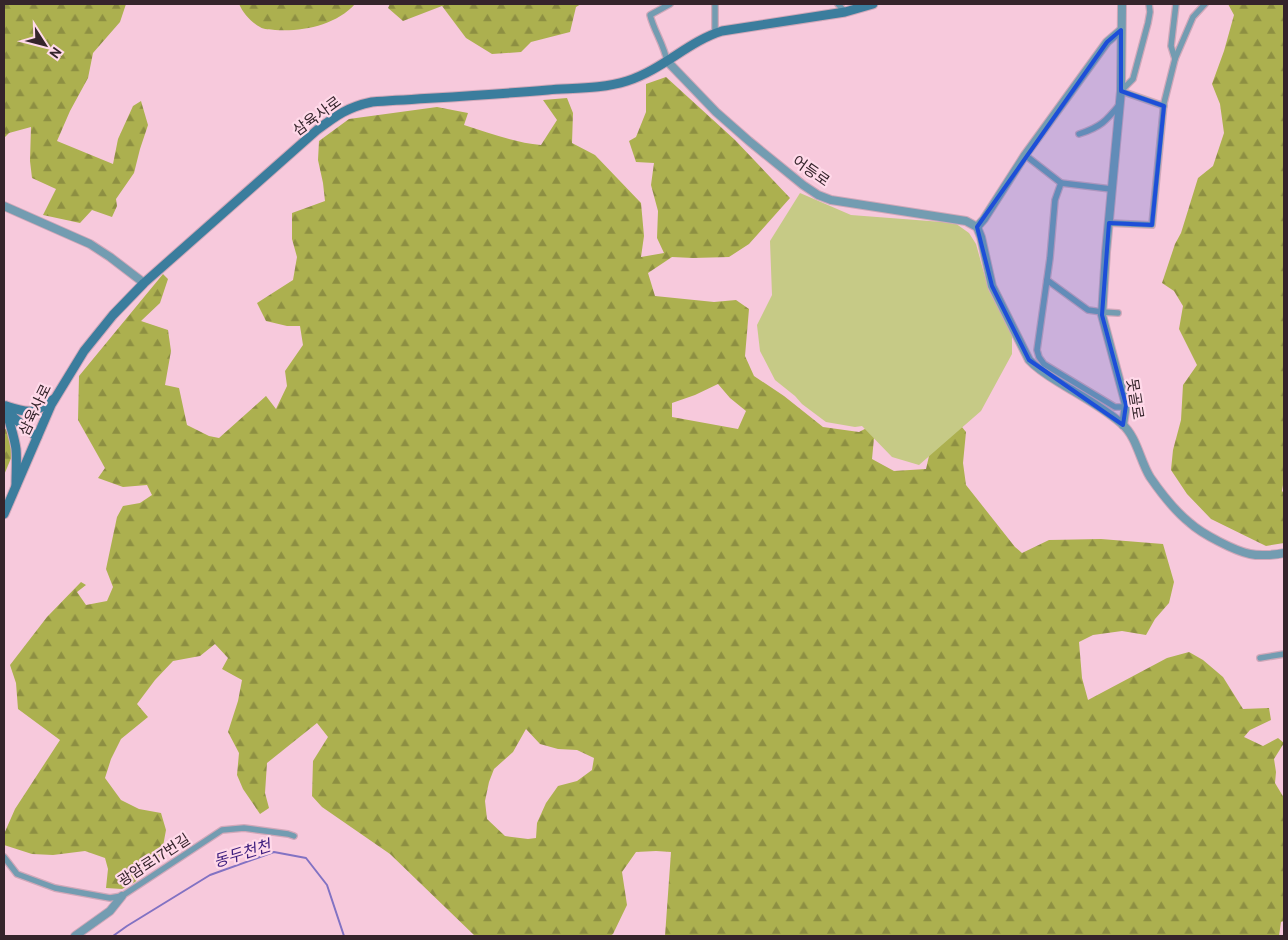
<svg xmlns="http://www.w3.org/2000/svg" width="1288" height="940" viewBox="0 0 1288 940" font-family="Overpass,'Noto Sans KR',sans-serif">
<defs>
<pattern id="forest-firs" width="22" height="20" patternUnits="userSpaceOnUse" patternTransform="scale(1.25)"><rect width="22" height="20" fill="#acb04f"/><path d="M5 1l3.5 6h-7zM16 11l3.5 6h-7z" fill="#8d8f42"/></pattern>
</defs>
<rect width="100%" height="100%" fill="#f7c9dc"/>
<g fill="url(#forest-firs)" fill-rule="evenodd">
<polygon points="4,4 126,4 120,22 93,53 88,78 70,111 57,141 113,164 118,139 133,106 141,101 148,125 140,149 134,173 116,199 117,206 112,217 92,210 80,223 43,215 56,189 32,178 30,161 31,127 9,133 4,138"/>
<path d="M 239,4 L 355,4 C 336,25 303,32 275,30 C 270,29 264,30 260,27 C 251,22 243,13 239,4 Z"/>
<polygon points="390,4 581,4 576,7 570,32 531,42 521,52 492,54 466,38 442,6 403,21 388,8"/>
<polygon points="1228,4 1284,4 1284,479 1282,491 1284,493 1284,543 1266,546 1211,519 1187,494 1171,470 1173,450 1181,420 1183,385 1197,365 1179,329 1183,306 1174,291 1162,283 1175,244 1181,233 1198,178 1213,166 1224,133 1220,104 1212,84 1224,51 1234,15"/>
<path d="M 666,77 L 735,140 L 790,198 L 749,244 L 729,257 L 693,258 L 672,257 L 648,273 L 655,296 L 714,302 L 736,300 L 749,309 L 745,356 L 754,376 L 784,396 L 823,427 L 859,432 L 882,420 L 874,438 L 872,459 L 894,471 L 926,469 L 932,443 L 953,416 L 966,432 L 963,463 L 966,485 L 1015,547 L 1022,553 L 1049,540 L 1101,539 L 1163,544 L 1174,582 L 1169,603 L 1155,619 L 1146,635 L 1122,631 L 1093,635 L 1079,642 L 1082,678 L 1088,700 L 1167,658 L 1189,652 L 1203,660 L 1223,677 L 1243,709 L 1269,708 L 1271,720 L 1250,730 L 1244,737 L 1263,746 L 1278,738 L 1284,743 L 1274,759 L 1276,772 L 1275,783 L 1284,798 L 1284,921 L 1281,922 L 1279,936 L 665,936 L 671,852 L 656,851 L 636,852 L 622,872 L 627,905 L 613,934 L 610,936 L 475,936 L 390,854 L 322,807 L 312,796 L 313,761 L 328,737 L 317,723 L 267,763 L 265,793 L 269,808 L 260,814 L 243,789 L 237,775 L 239,753 L 228,732 L 238,701 L 242,680 L 222,669 L 228,658 L 215,644 L 200,656 L 173,661 L 155,680 L 137,704 L 148,717 L 121,739 L 111,759 L 105,778 L 121,800 L 139,809 L 161,813 L 166,830 L 161,857 L 135,882 L 122,889 L 106,888 L 108,869 L 105,858 L 85,851 L 53,855 L 32,854 L 4,845 L 4,834 L 15,809 L 60,740 L 18,709 L 16,683 L 10,665 L 47,617 L 81,582 L 86,585 L 77,592 L 86,605 L 107,601 L 113,587 L 106,569 L 117,517 L 123,506 L 140,503 L 152,495 L 147,485 L 123,487 L 98,478 L 105,468 L 78,420 L 79,376 L 163,274 L 168,279 L 160,303 L 141,321 L 168,330 L 171,351 L 165,385 L 179,388 L 187,425 L 209,436 L 219,438 L 266,396 L 276,409 L 287,386 L 285,371 L 303,345 L 300,326 L 287,326 L 266,321 L 257,303 L 293,280 L 297,257 L 292,239 L 292,213 L 325,201 L 323,183 L 318,160 L 319,141 L 349,119 L 437,107 L 468,113 L 464,125 C 490,133 515,143 541,145 L 557,120 L 543,100 L 567,98 L 573,113 L 572,143 L 595,155 L 641,203 L 644,236 L 641,257 L 664,253 L 657,238 L 658,211 L 651,185 L 654,163 L 636,162 L 629,141 L 636,137 L 646,112 L 646,84 ZM 718,384 L 730,398 L 746,411 L 738,429 L 672,417 L 672,403 L 695,395 ZM 526,729 L 540,744 L 558,749 L 577,750 L 594,758 L 592,770 L 577,781 L 558,786 L 546,803 L 537,823 L 536,838 L 528,839 L 505,836 L 487,819 L 485,801 L 489,782 L 494,769 L 513,752 Z"/>
<polygon points="4,427 17,444 4,475"/>
</g>
<polygon fill="#c6ca86" points="800,193 851,215 955,223 969,233 976,244 989,291 1012,333 1012,354 981,411 919,465 892,457 862,426 855,427 826,422 802,404 795,396 775,380 760,351 757,325 772,295 770,241"/>
<g fill="none" stroke-linecap="round" stroke-linejoin="round">
<polyline stroke="#8272c3" stroke-width="2" points="113,936 127,926 210,875 274,852 306,858 327,885 344,936"/>
<defs>
<g id="minor">
<polyline points="838,4 845,12"/>
<polyline points="1149,4 1150,12 1148,23 1133,79 1121,91 1164,106"/>
<polyline points="715,33 715,4"/>
<polyline points="1175,59 1193,17 1205,4"/>
<path d="M 667,61 C 664,45 654,31 650,15 L 670,4"/>
<path d="M 1079,134 C 1101,127 1106,121 1120,104"/>
<polyline points="1025,155 1061,183"/>
<polyline points="1061,183 1055,200 1050,258 1037,350 1039,357 1044,364 1115,407 1125,407"/>
<polyline points="1061,183 1111,189"/>
<polyline points="1109,223 1152,225 1164,103 1175,59 1171,46 1176,4"/>
<polyline points="1047,280 1088,310 1102,312 1118,313"/>
<polyline points="1260,658 1284,654"/>
<polyline points="4,857 17,874 55,888 110,898 122,896 222,830 244,828 288,834 294,836"/>
</g>
<g id="tertiary">
<polyline points="1122,4 1121,91 1106,252 1102,315 1126,405 1123,425"/>
<path d="M 667,61 L 716,112 L 749,141 L 803,185 L 818,195 L 831,200 L 966,221 L 977,227 L 981,237 L 992,286 L 1029,360 C 1039,371 1052,378 1065,386 C 1085,398 1105,409 1122,424 C 1137,437 1140,461 1150,477 C 1161,493 1175,511 1190,523 C 1202,534 1235,551 1250,554 C 1259,556 1276,555 1284,553"/>
<polyline points="4,206 90,244 110,257 144,283"/>
<polyline points="977,227 984,219 1025,155 1107,42 1121,30"/>
<polyline points="75,936 110,911 122,896"/>
</g>
<g id="secondary">
<path d="M 6,406 C 8,421 14,434 16,449 C 17,460 16,473 16,485"/>
<path d="M 6,406 C 31,414 32,414 54,399"/>
<polyline points="7,408 14,418 37,437"/>
<path d="M 4,514 L 51,405 L 84,351 L 113,315 L 144,283 L 317,130 C 337,115 348,107 372,102 C 431,98 489,95 548,90 C 574,88 602,89 627,81 C 662,70 689,41 722,31 L 845,12 L 873,4"/>
</g>
</defs>
<use href="#minor" stroke="#d0a8b9" stroke-width="8"/>
<use href="#tertiary" stroke="#d0a8b9" stroke-width="10"/>
<use href="#secondary" stroke="#d0a8b9" stroke-width="11"/>
<use href="#minor" stroke="#739cb1" stroke-width="5.5"/>
<use href="#tertiary" stroke="#739cb1" stroke-width="8"/>
<use href="#secondary" stroke="#3b7d9d" stroke-width="9"/>
</g>
<path fill="#1d4ed8" fill-opacity="0.2" stroke="#1d4ed8" stroke-width="4" stroke-linejoin="round" d="M 1121,30 L 1121,91 L 1164,106 L 1152,225 L 1109,223 L 1102,315 L 1126,405 L 1123,425 L 1029,360 L 992,286 L 977,227 L 1107,42 Z"/>
<g text-anchor="middle" stroke-width="4.5" stroke-linejoin="round" paint-order="stroke">
<g font-size="15" fill="#35242b" stroke="#ffd9e9">
<text transform="translate(317 116) rotate(-36)" y="5">삼육사로</text>
<text transform="translate(811 171) rotate(35)" y="5">어등로</text>
<text transform="translate(1135 399) rotate(81)" y="5">못골로</text>
<text transform="translate(35 410) rotate(-64)" y="5">삼육사로</text>
<text transform="translate(154 860) rotate(-33)" y="5">광암로17번길</text>
</g>
<g font-size="16" font-style="italic" fill="#3d1d7e" stroke="#ffd9e9">
<text transform="translate(242 853) rotate(-17)" y="6">동두천천</text>
</g>
</g>
<rect width="1288" height="940" fill="none" stroke="#35242b" stroke-width="10"/>
<g transform="translate(45 45) rotate(126)" stroke="#ffd9e9" stroke-width="4" paint-order="stroke">
<path d="M0-4L9 19L0 12L-9 19Z" fill="#35242b"/>
<text y="-8" font-size="14" font-weight="bold" text-anchor="middle" fill="#35242b">N</text>
</g>
</svg>
